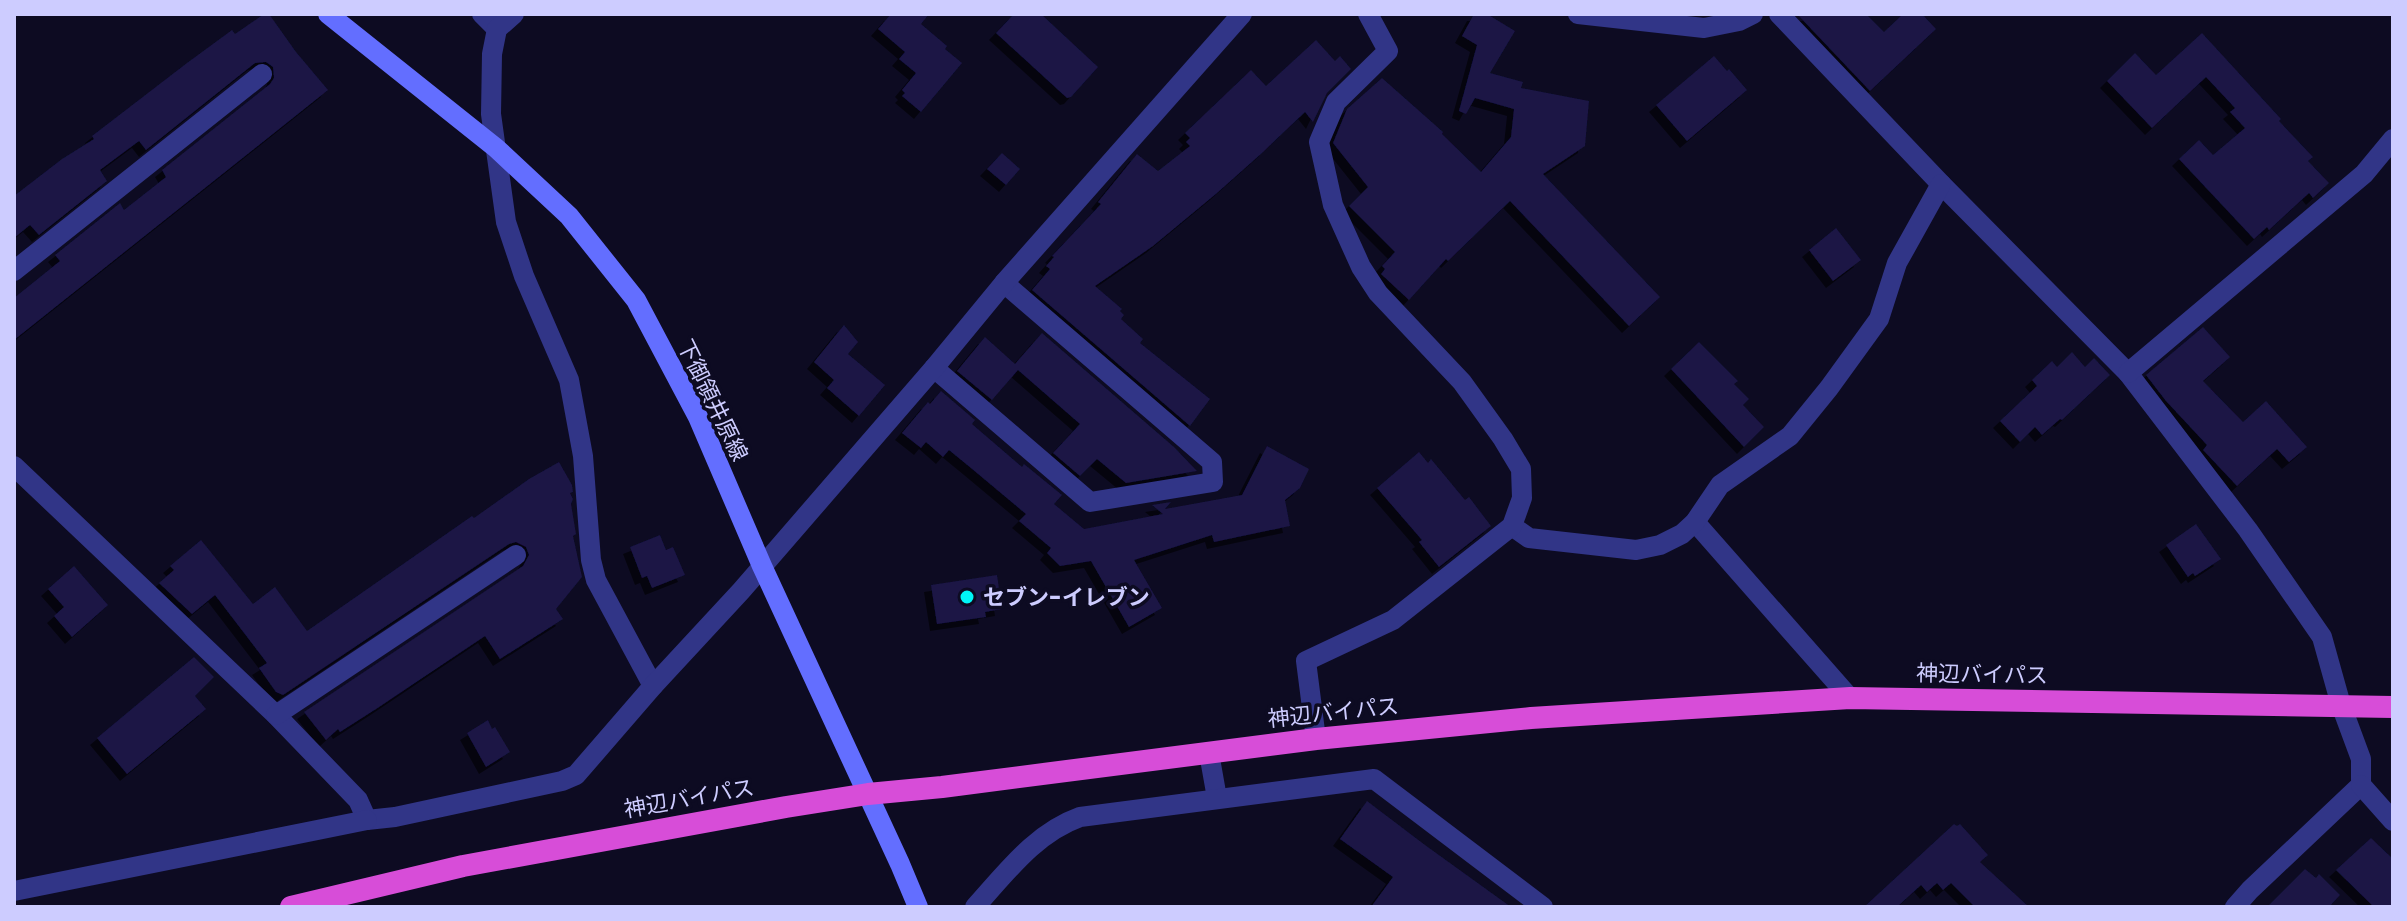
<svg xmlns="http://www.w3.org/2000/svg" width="2407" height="921" viewBox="0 0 2407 921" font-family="Poppins,'Noto Sans JP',sans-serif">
<defs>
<filter id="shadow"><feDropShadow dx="-7" dy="7" stdDeviation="0" flood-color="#0009"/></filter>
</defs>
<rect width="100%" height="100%" fill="#0d0b22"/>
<g fill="#1a1545" filter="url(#shadow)">
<polygon points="264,14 269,14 296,52 328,90 14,340 14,298 60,261 55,255 120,203 124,210 166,177 162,170 270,84 274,78 273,67 266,62 255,63 146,150 139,141 100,170 107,181 39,235 30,225 14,238 14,196 62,159 94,139 92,136 187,63 232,30 235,34"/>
<polygon points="891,14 929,14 921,24 947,46 945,49 962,63 921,112 902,96 905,93 902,90 916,73 899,59 905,52 878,29"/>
<polygon points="1014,14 1041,14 1098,67 1071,97 1067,98 996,33"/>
<polygon points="1474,14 1487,14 1515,31 1490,73 1523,82 1521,88 1589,101 1585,146 1543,174 1660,297 1629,326 1510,201 1448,261 1446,259 1409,300 1381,274 1385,269 1382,266 1395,252 1349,206 1368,187 1333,143 1347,109 1382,78 1443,132 1442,134 1481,172 1511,137 1514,109 1475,98 1466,114 1459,111 1477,45 1462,36"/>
<polygon points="1797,14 1866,14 1884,32 1903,14 1922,14 1936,29 1870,91"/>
<polygon points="2202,33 2281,119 2279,121 2313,157 2308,161 2329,183 2313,198 2309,193 2269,230 2267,227 2254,239 2179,159 2199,140 2213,155 2245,128 2230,112 2235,108 2206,77 2152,128 2107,81 2135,53 2156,75"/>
<polygon points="1316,40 1335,61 1340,56 1351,69 1327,93 1313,122 1305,112 1262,153 1217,193 1153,246 1095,286 1122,309 1120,311 1124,315 1121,319 1143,339 1140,343 1210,399 1190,426 1032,290 1050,269 1046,266 1054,257 1052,256 1101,204 1098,202 1137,154 1158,171 1190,146 1186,142 1190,138 1185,133 1251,70 1266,86"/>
<polygon points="1714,56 1727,71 1729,69 1747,90 1687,141 1656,105"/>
<polygon points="1002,153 1020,169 1006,185 987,169"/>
<polygon points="1836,228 1861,260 1833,281 1809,250"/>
<polygon points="844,325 858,342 848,354 885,385 859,416 827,388 834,380 814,362"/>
<polygon points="2203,327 2230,357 2203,381 2243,422 2266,401 2307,447 2289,462 2277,449 2237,486 2204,451 2203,450 2207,445 2166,401 2146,375"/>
<polygon points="1042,333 1174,447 1197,471 1126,483 1097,459 1080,476 1053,453 1080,424 1018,370 992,400 957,371 985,337 1015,364"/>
<polygon points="1699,342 1738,381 1734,384 1749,399 1743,405 1764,427 1744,447 1671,369"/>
<polygon points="2072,352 2085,367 2094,358 2110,375 2062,420 2060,419 2042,435 2035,427 2020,442 2000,421 2037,386 2032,380 2052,361 2057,367"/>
<polygon points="941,391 975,420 972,424 1022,467 1024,464 1062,495 1054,504 1084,529 1163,514 1152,505 1171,502 1165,509 1242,495 1267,446 1309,469 1300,488 1285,500 1290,526 1214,542 1212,535 1134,560 1162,608 1129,627 1091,561 1060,566 1047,553 1051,548 1019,521 1026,514 971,468 949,450 943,457 926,442 921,448 902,433 928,402 930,404"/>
<polygon points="1419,452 1428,463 1431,459 1465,500 1469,497 1491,526 1439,567 1419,542 1422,540 1377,488"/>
<polygon points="559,462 572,485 573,492 570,493 573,499 571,504 576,534 573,536 582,577 556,609 563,619 500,659 485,636 376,709 340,732 338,729 326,740 304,712 523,566 529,555 526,547 516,542 509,544 283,695 276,692 259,668 267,663 215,595 192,614 159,583 174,570 170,566 201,540 253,604 275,587 307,631 472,516 474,518 529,479"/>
<polygon points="2196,524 2221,559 2195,576 2193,573 2188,577 2166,545"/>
<polygon points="660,535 666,550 673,547 685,575 652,588 647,576 642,578 630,547"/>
<polygon points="74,566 108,605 72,637 54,616 64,607 48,589"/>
<polygon points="997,575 1002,609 985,612 986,617 937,624 931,585"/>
<polygon points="194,657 214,677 195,696 206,709 127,774 97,738"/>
<polygon points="488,720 492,729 495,727 510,752 486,767 467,733"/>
<polygon points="1367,801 1425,845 1511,907 1371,907 1393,877 1340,839"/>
<polygon points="1954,824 1957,826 1960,824 1988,855 1980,862 2029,907 1975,907 1951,883 1943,890 1937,883 1927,892 1921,885 1897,907 1864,907"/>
<polygon points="2371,838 2393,859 2393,907 2374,907 2336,870"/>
<polygon points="2305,869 2316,878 2319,874 2340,895 2329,907 2267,907"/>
</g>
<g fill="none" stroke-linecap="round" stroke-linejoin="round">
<g stroke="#313587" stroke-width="20">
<polyline points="482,14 497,29"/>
<polyline points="514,14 497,29 492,54 491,114 506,222 524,276 569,380 583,456 591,560 596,580 653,686"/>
<polyline points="1578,14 1704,28 1739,21 1753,14"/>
<polyline points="1779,14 1941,184 2128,373 2248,530 2322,637 2341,705 2361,759 2361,785 2250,890 2235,907"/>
<polyline points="14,271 262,74"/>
<polyline points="934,368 1090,502 1213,482 1212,462 1004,283"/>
<polyline points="2128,373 2364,174 2393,139"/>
<polyline points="14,466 276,715 358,800 367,820 395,817 562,781 576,775 653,686 741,591 934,368 1004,283 1242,14"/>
<polyline points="1695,522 1850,698"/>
<polyline points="1512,526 1529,538 1636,550 1660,545 1682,534 1695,522 1720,485 1790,436 1829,388 1879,319 1897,263 1941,184"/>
<polyline points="276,715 516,555"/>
<polyline points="1316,739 1306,661 1393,620 1512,526 1522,498 1521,469 1503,439 1462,382 1378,293 1361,267 1333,205 1319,142 1336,102 1388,51 1368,14"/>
<polyline points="1209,753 1217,798"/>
<polyline points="2361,785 2393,821"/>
<polyline points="14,891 367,820"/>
<path d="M 975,907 C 1006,873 1035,833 1080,817 L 1374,779 L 1543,907"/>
</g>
<polyline stroke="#636eff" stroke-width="20" points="328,14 496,148 569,216 636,300 698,417 762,566 900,864 918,907"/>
<polyline stroke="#d74dd8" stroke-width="22" points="291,907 463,866 786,807 868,794 942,787 1316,739 1531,718 1850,698 2393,707"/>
</g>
<circle fill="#00f5f7" stroke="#0d0b22" stroke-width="3" cx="967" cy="597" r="8"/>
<g text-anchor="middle" stroke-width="7" stroke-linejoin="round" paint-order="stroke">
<g font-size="22" fill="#cdccff" stroke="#0d0b22">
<text transform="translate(713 400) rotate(64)" y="8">下御領井原線</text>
<text transform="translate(1982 674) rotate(1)" y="8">神辺バイパス</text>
<text transform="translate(1333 712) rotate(-6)" y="8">神辺バイパス</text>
<text transform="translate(689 798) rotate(-10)" y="8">神辺バイパス</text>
</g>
<g font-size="22" font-weight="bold" fill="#cdccff" stroke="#0d0b22" text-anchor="start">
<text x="983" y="605">セブン-イレブン</text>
</g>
</g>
<rect width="2407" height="921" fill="none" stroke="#cdccff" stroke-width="32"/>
</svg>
